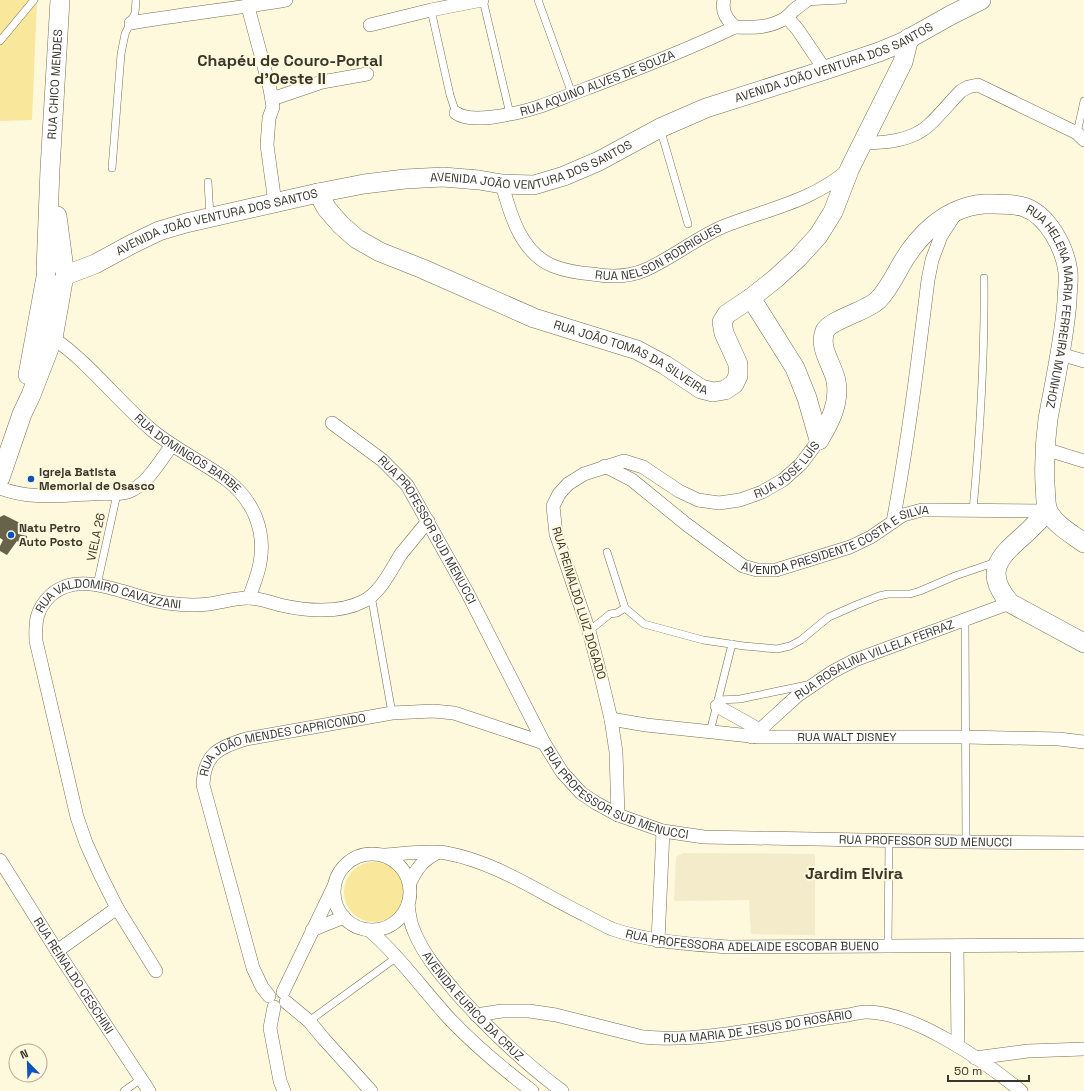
<svg xmlns="http://www.w3.org/2000/svg" width="1084" height="1091" viewBox="0 0 1084 1091" font-family="'Space Grotesk',sans-serif">
<rect width="100%" height="100%" fill="#fef8dc"/>
<polygon fill="#f3ebc9" points="683,853 815,854 815,935 751,934 749,900 674,901 676,857"/>
<g fill="#f9e79b">
<polygon points="0,0 37,0 32,120 0,121"/>
<circle cx="374" cy="892" r="30"/>
</g>
<polygon fill="#68624a" points="4,515 20,523 18,534 27,536 27,547 17,541 7,555 0,551 0,546 3,540 0,538 0,517"/>
<g fill="none" stroke-linecap="round" stroke-linejoin="round">
<defs>
<g id="lane">
<polyline points="483,0 510,114"/>
<polyline points="538,0 572,94"/>
<polyline points="803,2 843,0"/>
<polyline points="431,10 450,95 456,113"/>
<polyline points="0,41 34,0"/>
<polyline points="660,128 688,224"/>
<polyline points="1077,133 1084,101"/>
<polyline points="112,168 121,54 125,34 135,13 136,0"/>
<polyline points="208,182 210,217"/>
<path d="M 973,510 C 980,433 985,355 984,278"/>
<polyline points="607,552 625,608 644,624 703,640 744,646 777,649 790,646 801,640 819,625 829,617 856,605 879,596 888,594 910,594 920,591 955,576 996,562"/>
<polyline points="97,585 117,494"/>
<polyline points="371,595 392,713"/>
<polyline points="965,620 966,842"/>
<polyline points="589,631 610,614 617,613 625,608"/>
<polyline points="718,700 740,699 807,685"/>
<polyline points="710,732 732,644"/>
<polyline points="888,946 889,841"/>
<polyline points="309,1021 397,957"/>
<polyline points="124,1091 141,1079"/>
</g>
<g id="street">
<path d="M 724,0 C 721,11 727,20 735,27 C 753,28 771,28 787,17"/>
<polyline points="807,0 794,10 787,17 798,30 825,70"/>
<polyline points="248,7 270,89 273,107 269,118 267,145 275,203"/>
<path d="M 131,23 C 183,14 234,9 286,0"/>
<polyline points="370,25 431,10 482,0"/>
<polyline points="272,99 322,82 367,74"/>
<path id="s1" d="M 456,113 C 469,122 495,117 510,114 C 537,110 562,97 588,88 C 638,69 687,50 735,27"/>
<path d="M 862,143 C 885,143 912,141 929,125 C 941,114 950,102 961,91 L 968,87 L 978,85 L 1077,133 L 1084,140"/>
<path id="s2" d="M 502,184 C 510,214 521,253 553,266 C 566,271 579,273 592,274 C 609,277 629,277 645,270 C 672,258 695,239 722,227 C 767,209 811,202 848,170"/>
<path id="s3" d="M 53,338 C 91,364 118,402 153,431 C 176,450 203,462 227,480 C 253,500 266,530 260,563 C 258,575 253,586 249,598"/>
<polyline points="1060,354 1084,361"/>
<path id="s4" d="M 332,423 L 382,460 L 407,485 L 467,592 L 544,743 L 562,772 L 581,793 L 596,803 L 618,815 L 663,831 L 704,837 L 966,842 L 1084,843"/>
<polyline points="1045,449 1084,461"/>
<path id="s5" d="M 605,466 L 632,480 L 686,524 L 743,566 L 757,570 L 776,570 L 850,547 L 871,537 L 903,515 L 922,510 L 935,510 L 1048,511"/>
<path d="M 0,488 C 32,500 58,495 91,494 C 103,493 117,496 128,492 C 147,485 160,461 172,445"/>
<path d="M 893,522 C 908,442 918,361 928,280 L 932,260 L 941,236 L 956,213"/>
<polyline points="717,706 760,730"/>
<path id="s6" d="M 611,719 L 646,725 L 760,737 L 965,737 L 1059,739 L 1084,742"/>
<path id="s7" d="M 752,737 L 797,696 L 832,672 L 855,660 L 1010,603"/>
<path id="s8" d="M 618,815 L 616,752 L 611,719 L 601,677 L 589,631 L 556,534 L 553,506 L 559,494 L 568,484 L 584,474 L 624,461 L 643,467 L 679,491 L 698,500 L 719,503 L 740,500 L 762,492 L 783,480 L 801,464 L 819,440"/>
<circle cx="372" cy="892" r="38"/>
<path id="s9" d="M 383,855 C 400,854 430,850 446,853 C 496,862 540,893 585,915 C 594,920 603,925 612,929 C 650,942 690,944 729,947 L 1084,945"/>
<path id="s10" d="M 0,860 L 57,951 L 149,1091"/>
<path d="M 410,883 C 416,869 423,860 437,853"/>
<path id="s11" d="M 408,904 C 409,913 410,923 414,931 C 424,956 442,976 459,996 C 491,1031 524,1063 562,1091"/>
<polyline points="312,930 344,917"/>
<path d="M 369,930 C 398,955 421,987 447,1016 C 473,1044 502,1068 532,1091"/>
<polyline points="658,941 663,831"/>
<polyline points="957,946 958,1046"/>
<polyline points="57,951 117,908"/>
<path id="s12" d="M 156,971 L 117,908 L 100,874 L 86,843 L 77,817 L 36,641 C 35,622 36,609 51,595 C 82,567 132,599 167,603 C 181,605 195,606 209,604 C 222,602 235,598 248,598 C 259,598 270,602 280,605 C 307,611 339,614 364,601 C 381,592 391,570 401,554 C 410,543 419,532 428,521"/>
<polyline points="283,992 334,886"/>
<path id="s13" d="M 269,996 L 262,987 L 253,968 L 203,785 C 204,754 219,747 246,739 L 392,713 L 433,711 L 454,713 L 544,743"/>
<polyline points="286,1002 309,1021 323,1038 371,1091"/>
<polyline points="274,1007 270,1028 280,1081 284,1091"/>
<path id="s14" d="M 476,1015 L 502,1011 L 529,1011 L 556,1015 L 643,1037 C 693,1042 753,1030 803,1022 C 818,1019 833,1017 848,1015 C 854,1014 860,1012 866,1012 C 915,1012 984,1061 1021,1091"/>
<polyline points="975,1058 1028,1051 1084,1049"/>
</g>
<g id="secondary">
<path id="s15" d="M 318,193 L 327,209 L 341,225 L 357,239 L 380,252 L 423,269 L 534,318 L 637,350 L 665,365 L 701,389 L 713,392 L 725,390 L 734,384 L 738,376 L 738,364 L 724,333 L 722,322 L 727,314 L 751,298 L 775,279 L 798,258 L 818,236 L 833,212 L 850,168 L 903,62 L 909,38"/>
<polyline points="57,216 64,269"/>
<path id="s16" d="M 46,270 L 50,169 L 60,0"/>
<path id="s17" d="M 66,275 L 95,264 L 132,244 L 159,231 L 186,223 L 318,193 L 364,184 L 405,179 L 443,177 L 479,180 L 502,184 L 534,185 L 564,176 L 599,161 L 660,128 L 706,108 L 825,70 L 879,52 L 903,42 L 951,15 L 981,0"/>
<polyline points="751,298 795,368 807,398 819,440"/>
<polyline points="28,375 46,277"/>
<path id="s18" d="M 819,440 C 830,422 840,403 836,381 C 833,365 818,348 825,331 C 830,320 867,311 878,300 C 888,290 894,277 901,265 C 918,235 946,207 984,204 C 997,204 1011,203 1024,207 C 1048,215 1065,248 1068,272 C 1069,281 1067,292 1067,301 C 1064,341 1055,380 1048,419 C 1045,441 1044,463 1045,485 C 1046,493 1045,504 1048,511 C 1055,525 1072,534 1084,543"/>
<polyline points="0,478 22,414 31,395 53,338 63,281"/>
<path d="M 1048,511 C 1040,519 1033,527 1024,535 C 999,557 983,572 1010,603 L 1084,643"/>
</g>
</defs>
<use href="#lane" stroke="#746f56" stroke-width="8"/>
<use href="#street" stroke="#746f56" stroke-width="14"/>
<use href="#secondary" stroke="#746f56" stroke-width="20"/>
<use href="#lane" stroke="#fff" stroke-width="7"/>
<use href="#street" stroke="#fff" stroke-width="13"/>
<use href="#secondary" stroke="#fff" stroke-width="19"/>
</g>
<g fill="#0e52bd" stroke="#fef8dc" stroke-width="1.5">
<circle cx="31" cy="479" r="4"/>
<circle cx="11" cy="535" r="4"/>
</g>
<g text-anchor="middle" stroke-width="4" stroke-linejoin="round" paint-order="stroke">
<g font-size="12" fill="#39372c" stroke="#fef8dc">
<text dy="4" stroke="none"><textPath href="#s17" startOffset="809">AVENIDA JOÃO VENTURA DOS SANTOS</textPath></text>
<text dy="4" stroke="none"><textPath href="#s1" startOffset="148">RUA AQUINO ALVES DE SOUZA</textPath></text>
<text dy="4" stroke="none"><textPath href="#s16" startOffset="186">RUA CHICO MENDES</textPath></text>
<text dy="4" stroke="none"><textPath href="#s17" startOffset="485">AVENIDA JOÃO VENTURA DOS SANTOS</textPath></text>
<text dy="4" stroke="none"><textPath href="#s17" startOffset="161">AVENIDA JOÃO VENTURA DOS SANTOS</textPath></text>
<text dy="4" stroke="none"><textPath href="#s2" startOffset="212">RUA NELSON RODRIGUES</textPath></text>
<text dy="4" stroke="none"><textPath href="#s18" startOffset="478">RUA HELENA MARIA FERREIRA MUNHOZ</textPath></text>
<text dy="4" stroke="none"><textPath href="#s15" startOffset="360">RUA JOÃO TOMAS DA SILVEIRA</textPath></text>
<text dy="4" stroke="none"><textPath href="#s3" startOffset="178">RUA DOMINGOS BARBE</textPath></text>
<text dy="4" stroke="none"><textPath href="#s8" startOffset="589">RUA JOSÉ LUÍS</textPath></text>
<text dy="4" stroke="none"><textPath href="#s4" startOffset="146">RUA PROFESSOR SUD MENUCCI</textPath></text>
<text dy="4" stroke="none"><textPath href="#s5" startOffset="270">AVENIDA PRESIDENTE COSTA E SILVA</textPath></text>
<text transform="translate(96 537) rotate(-78)" y="4">VIELA 26</text>
<text transform="translate(579 603) rotate(73)" y="4">RUA REINALDO LUIZ DOGADO</text>
<text dy="4" stroke="none"><textPath href="#s12" startOffset="462">RUA VALDOMIRO CAVAZZANI</textPath></text>
<text dy="4" stroke="none"><textPath href="#s7" startOffset="147">RUA ROSALINA VILLELA FERRAZ</textPath></text>
<text dy="4" stroke="none"><textPath href="#s6" startOffset="237">RUA WALT DISNEY</textPath></text>
<text dy="4" stroke="none"><textPath href="#s13" startOffset="322">RUA JOÃO MENDES CAPRICONDO</textPath></text>
<text dy="4" stroke="none"><textPath href="#s4" startOffset="482">RUA PROFESSOR SUD MENUCCI</textPath></text>
<text dy="4" stroke="none"><textPath href="#s4" startOffset="806">RUA PROFESSOR SUD MENUCCI</textPath></text>
<text dy="4" stroke="none"><textPath href="#s9" startOffset="388">RUA PROFESSORA ADELAIDE ESCOBAR BUENO</textPath></text>
<text dy="4" stroke="none"><textPath href="#s10" startOffset="137">RUA REINALDO CESCHINI</textPath></text>
<text dy="4" stroke="none"><textPath href="#s11" startOffset="124">AVENIDA EURICO DA CRUZ</textPath></text>
<text dy="4" stroke="none"><textPath href="#s14" startOffset="286">RUA MARIA DE JESUS DO ROSÁRIO</textPath></text>
</g>
<g font-size="12" font-weight="bold" fill="#39372c" stroke="#fef8dc" text-anchor="start">
<text x="39" y="476">Igreja Batista<tspan x="39" dy="14">Memorial de Osasco</tspan></text>
<text x="19" y="532">Natu Petro<tspan x="19" dy="14">Auto Posto</tspan></text>
</g>
<g font-size="16" font-weight="bold" fill="#39372c" stroke="#fef8dc">
<text x="290" y="66">Chapéu de Couro-Portal<tspan x="290" dy="18">d'Oeste II</tspan></text>
<text x="854" y="879">Jardim Elvira</text>
</g>
</g>
<g transform="translate(28 1063) rotate(337)"><circle r="19" fill="#fef8dc" stroke="#afab96"/>
<path d="M0-3L7 15L0 10L-7 15Z" fill="#0e52bd"/>
<text y="-6" font-size="11" font-weight="bold" text-anchor="middle" fill="#39372c">N</text>
</g>
<path d="M948 1075v6h81v-6" fill="none" stroke="#39372c" stroke-width="2"/>
<text x="954" y="1075" font-size="12" fill="#39372c" stroke="#fef8dc" stroke-width="3" paint-order="stroke">50 m</text>
</svg>
